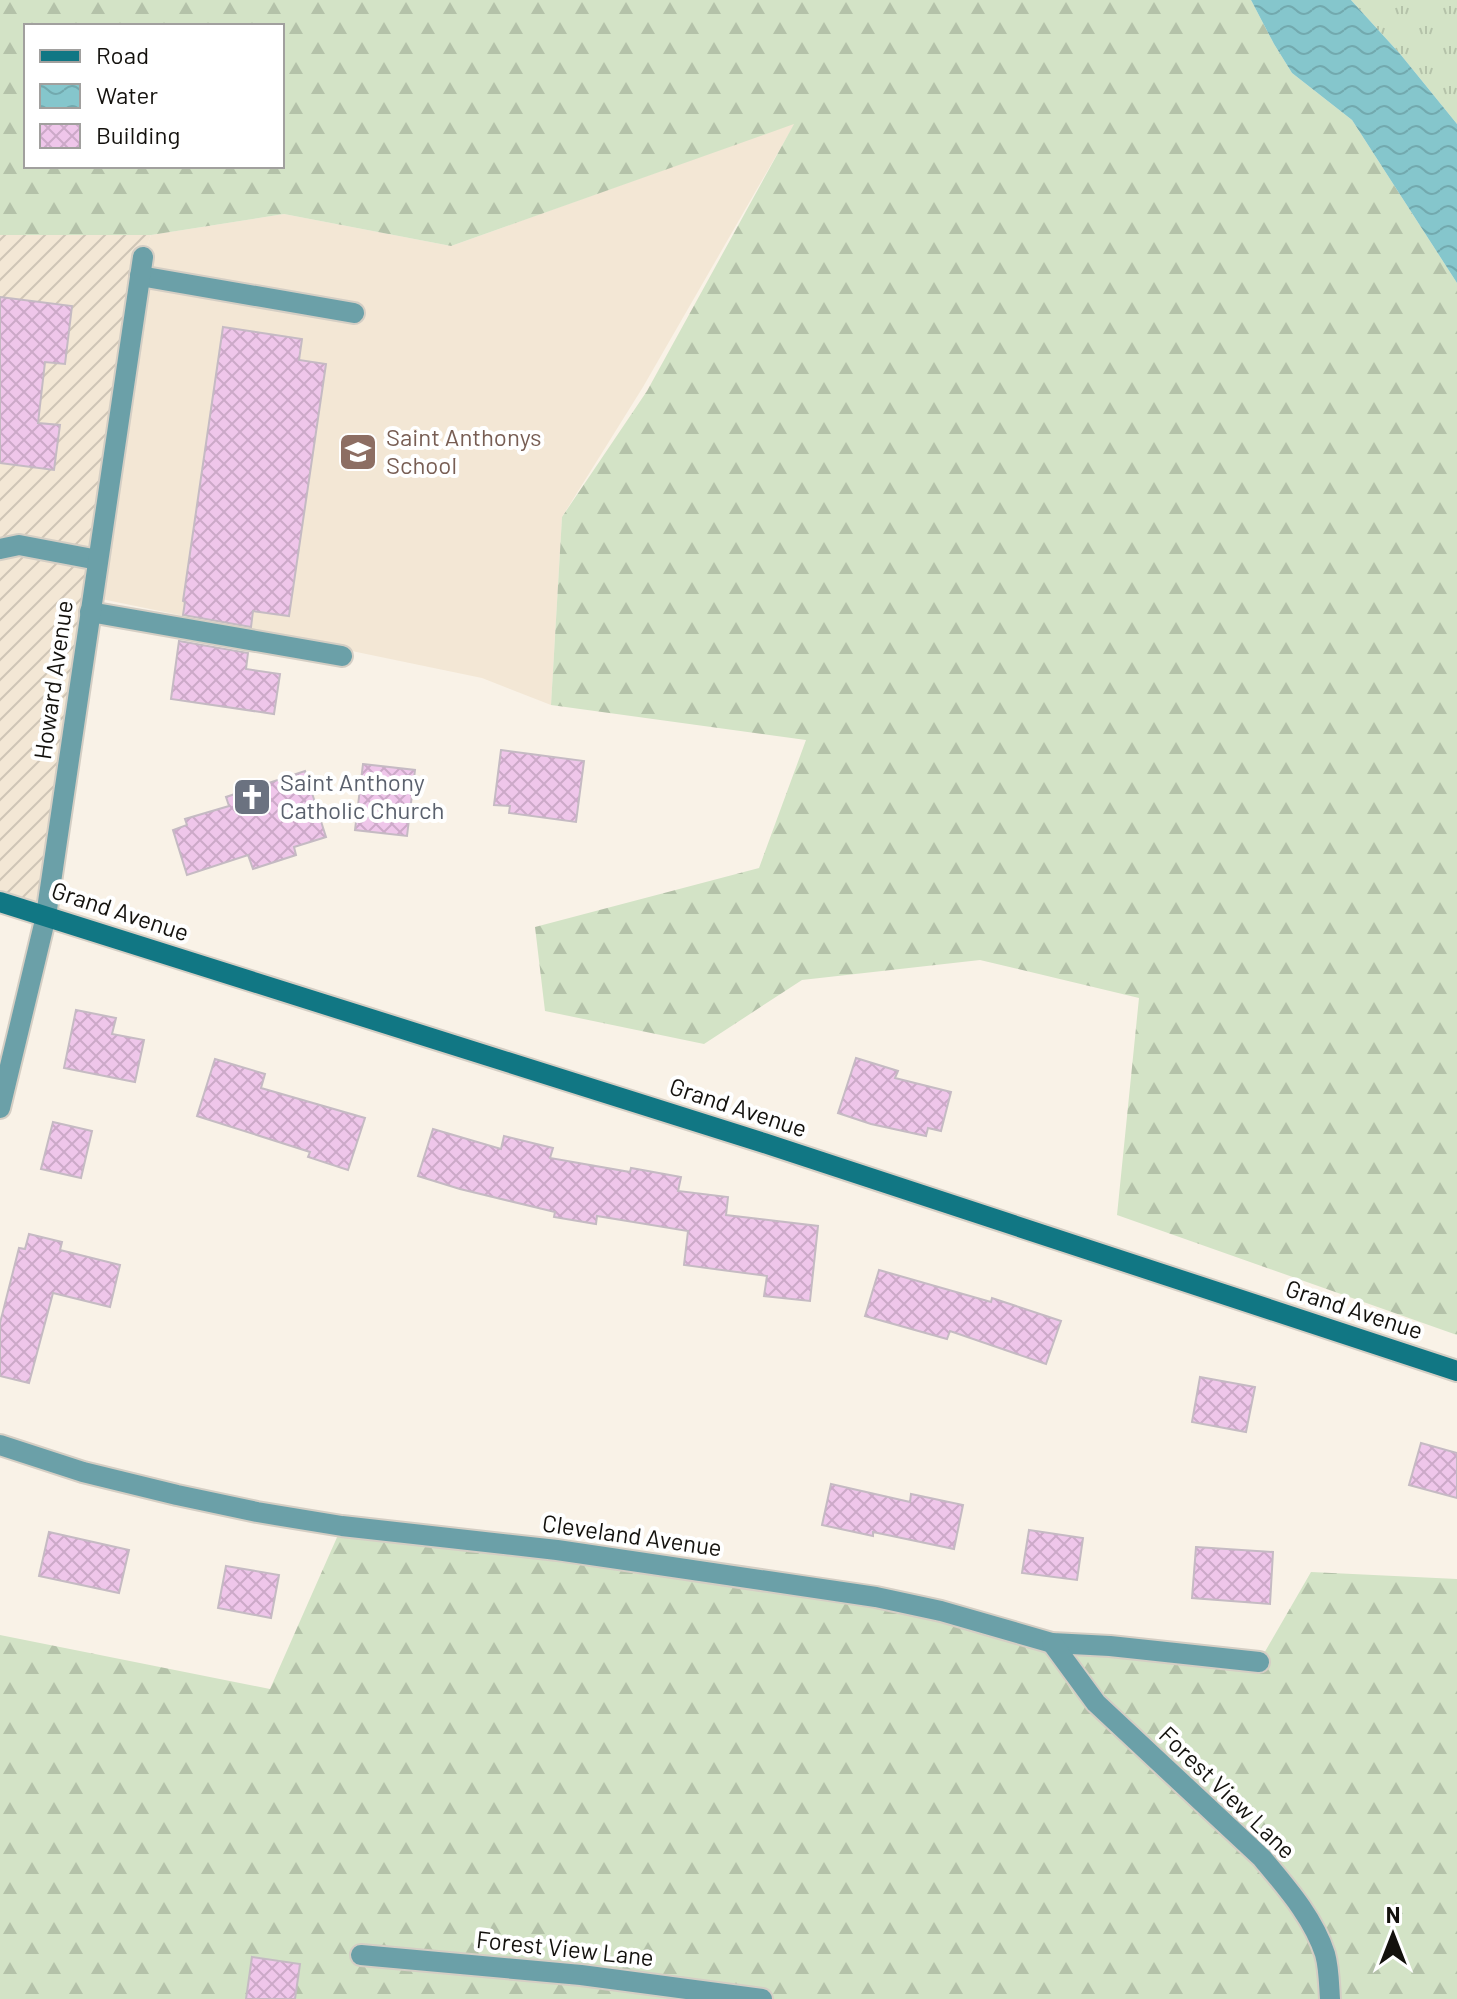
<svg xmlns="http://www.w3.org/2000/svg" width="1457" height="1999" viewBox="0 0 1457 1999" font-family="Barlow,sans-serif">
<defs>
<pattern id="industrial-furrows" width="10" height="10" patternUnits="userSpaceOnUse" patternTransform="scale(2)"><rect width="10" height="10" fill="#f3e7d5"/><path d="M-1 1l2-2M0 10L10 0M9 11l2-2" fill="none" stroke="#cfc5b6"/></pattern>
<pattern id="forest-firs" width="22" height="20" patternUnits="userSpaceOnUse" patternTransform="scale(2)"><rect width="22" height="20" fill="#d3e3c6"/><path d="M5 1l3.5 6h-7zM16 11l3.5 6h-7z" fill="#b4c2a9"/></pattern>
<pattern id="park-tufts" width="24" height="20" patternUnits="userSpaceOnUse" patternTransform="scale(2)"><rect width="24" height="20" fill="#d3e3c6"/><path d="M3 7l-1-3M5 7V3M7 7l1-3M15 17l-1-3M17 17v-4M19 17l1-3" fill="none" stroke="#b4c2a9"/></pattern>
<pattern id="water-waves" width="16" height="10" patternUnits="userSpaceOnUse" patternTransform="scale(2)"><rect width="16" height="10" fill="#85c6cc"/><path d="M0 5q4-4 8 0t8 0" fill="none" stroke="#72a9ae"/></pattern>
<pattern id="building-cross-hatch" width="8" height="8" patternUnits="userSpaceOnUse" patternTransform="scale(2)"><rect width="8" height="8" fill="#efc6ea"/><path d="M0 0l8 8M0 8l8-8" fill="none" stroke="#cca9c8"/></pattern>
</defs>
<rect width="100%" height="100%" fill="#f9f2e7"/>
<polygon fill="#f3e7d5" points="795,123 643,387 562,517 551,705 482,678 92,597 143,257 151,235 284,214 451,246"/>
<polygon fill="url(#industrial-furrows)" points="0,235 151,235 143,257 46,916 0,902"/>
<g fill="url(#forest-firs)" fill-rule="evenodd">
<path d="M 0,0 L 1251,0 L 1274,44 L 1292,73 L 1352,120 L 1457,283 L 1457,1335 L 1117,1215 L 1139,998 L 980,960 L 802,980 L 704,1044 L 545,1011 L 535,927 L 759,868 L 806,740 L 551,705 L 562,517 L 647,391 L 794,124 L 451,246 L 284,214 L 151,235 L 0,235 ZM 26,26 L 282,26 L 282,166 L 26,166 Z"/>
<polygon points="342,1526 876,1597 1052,1643 1259,1662 1311,1572 1457,1579 1457,1999 0,1999 0,1635 270,1689"/>
</g>
<polygon fill="url(#park-tufts)" points="1351,0 1457,0 1457,124 1401,55"/>
<polygon fill="url(#water-waves)" points="1251,0 1351,0 1401,55 1457,124 1457,283 1352,120 1292,73 1274,44"/>
<g fill="url(#building-cross-hatch)" stroke="#c5bac3" stroke-width="2">
<polygon points="0,297 72,306 65,364 45,362 38,423 60,425 54,470 0,463"/>
<polygon points="223,327 302,339 299,360 326,364 289,616 253,611 251,627 183,615 185,602 183,601"/>
<polygon points="179,641 248,653 246,669 280,674 274,714 171,699"/>
<polygon points="501,750 584,761 576,822 509,813 510,806 494,805"/>
<polygon points="363,764 415,770 407,836 355,830"/>
<polygon points="305,771 326,837 294,847 296,855 253,869 248,855 187,875 173,830 187,825 185,819 229,806 226,797"/>
<polygon points="76,1010 116,1018 112,1034 144,1040 135,1082 64,1068"/>
<polygon points="856,1058 898,1071 895,1078 951,1092 941,1131 928,1128 926,1136 871,1124 838,1113"/>
<polygon points="215,1059 265,1074 261,1088 365,1118 348,1170 308,1157 310,1152 197,1116"/>
<polygon points="53,1122 92,1131 81,1178 41,1169"/>
<polygon points="433,1129 501,1149 504,1136 553,1148 550,1158 630,1172 631,1168 681,1177 678,1191 728,1197 726,1215 818,1226 810,1301 764,1296 767,1276 684,1265 688,1231 597,1216 596,1224 554,1217 555,1212 460,1189 418,1176"/>
<polygon points="29,1234 62,1242 60,1250 120,1265 110,1307 53,1293 29,1383 0,1376 0,1323 19,1248 25,1249"/>
<polygon points="879,1270 991,1302 992,1298 1061,1321 1046,1364 950,1331 947,1339 865,1316"/>
<polygon points="1200,1377 1255,1387 1246,1432 1192,1422"/>
<polygon points="1421,1443 1457,1453 1457,1498 1409,1485"/>
<polygon points="831,1484 910,1502 911,1494 963,1505 954,1549 873,1532 873,1536 822,1525"/>
<polygon points="1029,1530 1083,1538 1077,1580 1022,1573"/>
<polygon points="49,1532 129,1550 119,1593 39,1576"/>
<polygon points="1196,1547 1273,1552 1270,1604 1192,1598"/>
<polygon points="226,1566 279,1575 271,1618 218,1608"/>
<polygon points="252,1957 300,1964 295,1999 246,1999"/>
</g>
<g fill="none" stroke-linecap="round" stroke-linejoin="round">
<defs>
<g id="lane">
<polyline points="140,276 354,313"/>
<polyline points="0,549 19,545 98,560"/>
<polyline points="90,612 342,656"/>
</g>
<g id="street">
<polyline points="0,1108 46,916 143,257"/>
<polyline points="0,1445 83,1472 177,1495 257,1512 342,1526 557,1550 876,1597 941,1611 1052,1643 1110,1646 1259,1662"/>
<path d="M 1052,1643 L 1096,1703 L 1262,1858 C 1286,1887 1313,1917 1325,1954 C 1329,1968 1329,1985 1330,1999"/>
<polyline points="361,1955 581,1975 762,1999"/>
</g>
<polyline id="secondary" points="0,902 764,1143 1457,1371"/>
</defs>
<use href="#lane" stroke="#d4cec4" stroke-width="24"/>
<use href="#street" stroke="#d4cec4" stroke-width="24"/>
<use href="#secondary" stroke="#d4cec4" stroke-width="24"/>
<use href="#lane" stroke="#6ba0a8" stroke-width="20"/>
<use href="#street" stroke="#6ba0a8" stroke-width="20"/>
<use href="#secondary" stroke="#117784" stroke-width="20"/>
</g>
<defs>
<symbol id="school-square" viewBox="-11 -11 22 22"><rect x="-9" y="-9" width="18" height="18" rx="4" fill="#8d6e63" stroke="#fff"/><path d="M0-5L7-2L0 1L-7-2ZM-4 1L0 2.5L4 1V4Q0 6-4 4Z" fill="#fff"/></symbol>
<symbol id="church-square" viewBox="-11 -11 22 22"><rect x="-9" y="-9" width="18" height="18" rx="4" fill="#6b7280" stroke="#fff"/><path d="M-1.2-6h2.4v3.5h3.3v2.4h-3.3V6h-2.4V-.1h-3.3v-2.4h3.3Z" fill="#fff"/></symbol>
</defs>
<g fill-rule="evenodd">
<use href="#school-square" x="336" y="430" width="44" height="44"/>
<use href="#church-square" x="230" y="775" width="44" height="44"/>
</g>
<g text-anchor="middle" stroke-width="8" stroke-linejoin="round" paint-order="stroke">
<g font-size="24" fill="#785e54" stroke="#fff" text-anchor="start">
<text x="386" y="446">Saint Anthonys<tspan x="386" dy="28">School</tspan></text>
</g>
<g font-size="24" fill="#13110d" stroke="#fff">
<text transform="translate(54 680) rotate(-82)" y="8">Howard Avenue</text>
<text transform="translate(120 912) rotate(18)" y="8">Grand Avenue</text>
<text transform="translate(738 1108) rotate(18)" y="8">Grand Avenue</text>
<text transform="translate(1354 1310) rotate(18)" y="8">Grand Avenue</text>
<text transform="translate(632 1536) rotate(8)" y="8">Cleveland Avenue</text>
<text transform="translate(1227 1793) rotate(44)" y="8">Forest View Lane</text>
<text transform="translate(565 1949) rotate(6)" y="8">Forest View Lane</text>
</g>
<g font-size="24" fill="#5b616d" stroke="#fff" text-anchor="start">
<text x="280" y="791">Saint Anthony<tspan x="280" dy="28">Catholic Church</tspan></text>
</g>
</g>
<rect x="24" y="24" width="260" height="144" fill="#ffffff" stroke="#a1a09e" stroke-width="2"/>
<rect x="40" y="50" width="40" height="12" fill="#117784" stroke="#a1a09e" stroke-width="2"/>
<text x="96" y="64" font-size="24" fill="#13110d">Road</text>
<rect x="40" y="84" width="40" height="24" fill="url(#water-waves)" stroke="#a1a09e" stroke-width="2"/>
<text x="96" y="104" font-size="24" fill="#13110d">Water</text>
<rect x="40" y="124" width="40" height="24" fill="url(#building-cross-hatch)" stroke="#a1a09e" stroke-width="2"/>
<text x="96" y="144" font-size="24" fill="#13110d">Building</text>
<g transform="translate(1393 1935)" stroke="#ffffff" stroke-width="6" paint-order="stroke">
<path d="M0-6L14 30L0 20L-14 30Z" fill="#13110d"/>
<text y="-12" font-size="22" font-weight="bold" text-anchor="middle" fill="#13110d">N</text>
</g>
</svg>
